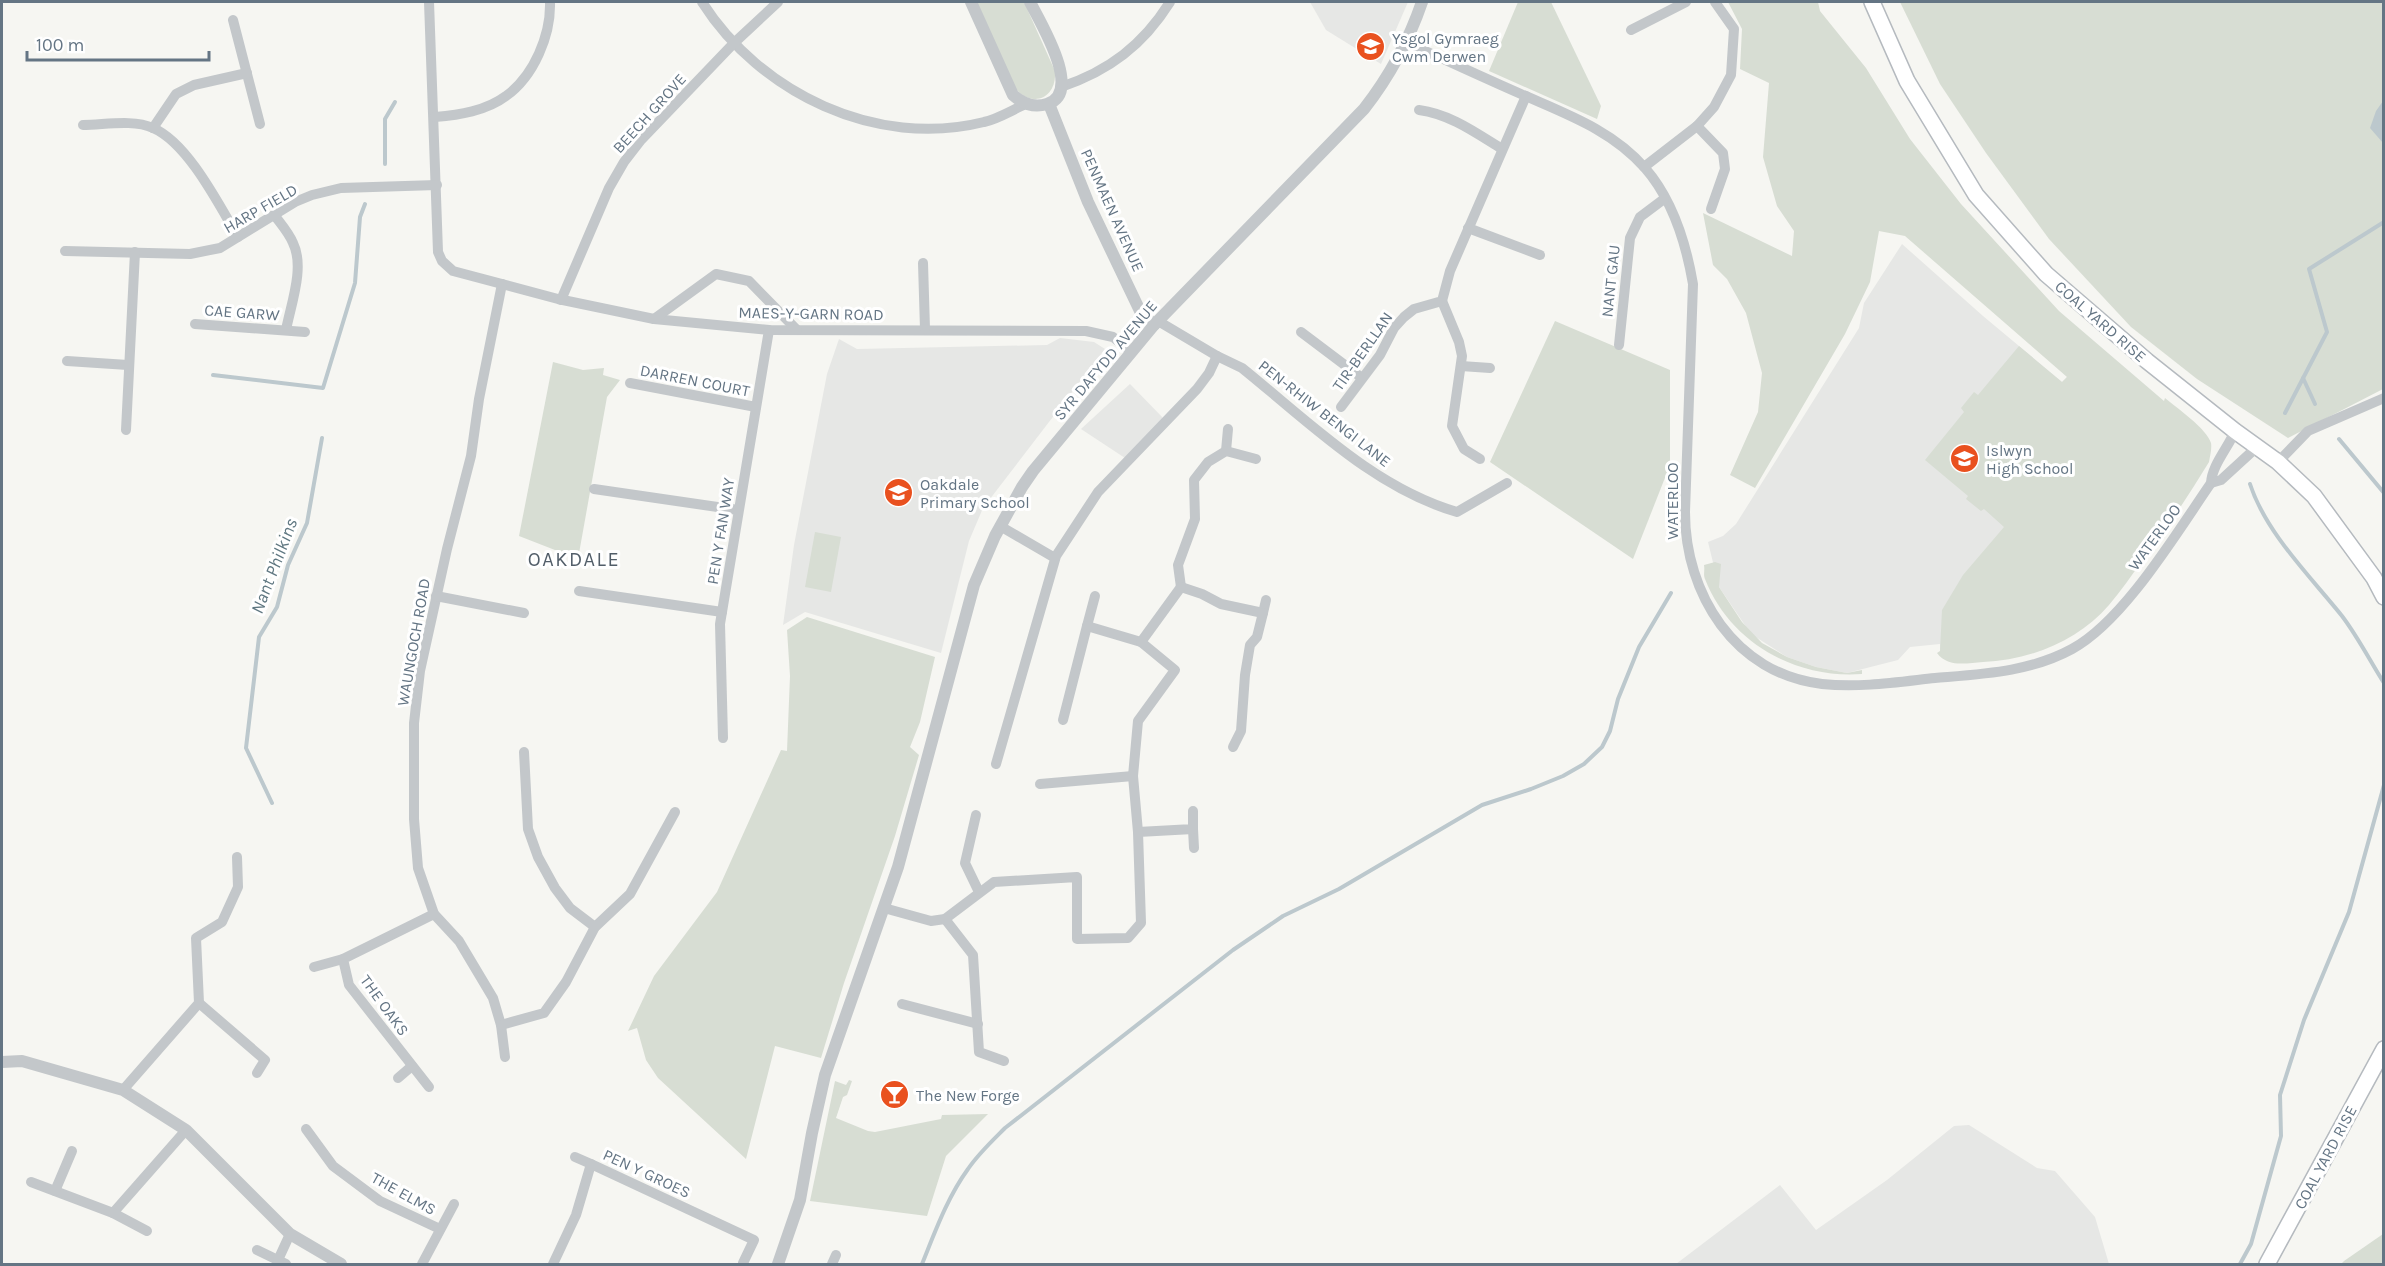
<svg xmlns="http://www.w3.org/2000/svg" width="2385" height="1266" viewBox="0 0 2385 1266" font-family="Karla,sans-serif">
<rect width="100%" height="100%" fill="#f6f6f2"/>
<g fill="#e6e7e5">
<polygon points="1310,2 1408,2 1381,64 1326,30"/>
<polygon points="1902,244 1983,316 2062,382 2067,377 2083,391 1940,651 1940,644 1910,647 1898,660 1847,673 1816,667 1787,657 1751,634 1719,587 1708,542 1723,536 1736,524 1859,328 1864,303"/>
<polygon points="1060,338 1094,342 1105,349 983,508 969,541 941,653 805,612 783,625 794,545 827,374 839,339 857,349 1047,345"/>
<polygon points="1130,384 1164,419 1125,458 1081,429"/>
<polygon points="1969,1125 2037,1168 2055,1171 2095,1217 2109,1264 1676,1264 1780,1185 1816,1230 1887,1180 1954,1126"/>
</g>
<g fill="#d7ddd3">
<path d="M 977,2 L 1024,2 L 1055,71 C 1057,98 1033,109 1015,88 Z"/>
<polygon points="1518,2 1551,2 1601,106 1597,119 1489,71"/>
<path d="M 1728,2 L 1818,2 L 1820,11 L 1866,68 L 1910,139 L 1961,204 L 2059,311 L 2164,401 L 2165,398 C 2177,408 2207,429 2211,443 C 2212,449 2210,456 2209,462 C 2188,496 2167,529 2142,561 C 2131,576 2121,591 2109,605 C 2078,641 2030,660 1983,662 C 1967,663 1948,668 1937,653 L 1940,651 L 1942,610 L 1963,575 L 2004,527 L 1984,509 L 1981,511 L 1966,499 L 1968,496 L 1925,460 L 1964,412 L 1961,408 L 1974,392 L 1978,395 L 2019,346 L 2062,382 L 2067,377 L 1905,236 L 1879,231 L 1870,282 L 1845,334 L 1755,488 L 1730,475 L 1758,412 L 1762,373 L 1746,313 L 1727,279 L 1713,265 L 1703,213 L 1792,256 L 1794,231 L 1777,206 L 1763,157 L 1769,83 L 1740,69 L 1742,29 Z"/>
<polygon points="1900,2 2383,2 2383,389 2288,438 2197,379 2131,327 2049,239 1986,153 1940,84"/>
<polygon points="1555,321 1670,370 1670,465 1633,559 1490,462"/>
<polygon points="553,362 583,370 604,368 603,375 620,380 607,397 578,559 519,536"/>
<polygon points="815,532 841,537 831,592 805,587"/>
<path d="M 1715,562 L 1721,564 L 1719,587 L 1742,622 L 1762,643 L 1787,657 L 1816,667 L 1847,673 L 1862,670 L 1862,674 C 1796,679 1730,643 1705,579 C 1703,574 1705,571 1704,565 Z"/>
<polygon points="807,617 935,657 920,722 910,747 919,755 895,836 844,983 821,1058 775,1046 746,1159 658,1078 646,1060 637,1028 628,1031 654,976 717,892 781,750 787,751 790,676 787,630"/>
<polygon points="849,1080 852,1081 847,1095 843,1097 836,1118 868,1131 875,1132 941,1119 942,1115 988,1114 946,1156 927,1216 810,1201 835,1081 846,1085"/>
<polygon points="2383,1234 2383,1264 2341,1264 2344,1261"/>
</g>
<polygon fill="#bcc8cd" points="2383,101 2383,143 2370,128 2376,111"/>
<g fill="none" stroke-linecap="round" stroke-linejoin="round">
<g stroke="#bcc8cd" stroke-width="4">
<polyline points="385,164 385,119 395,102"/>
<polyline points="213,375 323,388 355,283 360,217 365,204"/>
<polyline points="2303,378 2315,404"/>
<polyline points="2285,413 2327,332 2309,269 2384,222"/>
<polyline points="2339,439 2384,493"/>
<path d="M 2250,484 C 2266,533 2310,576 2342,616 C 2358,637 2370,661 2384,683"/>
<polyline points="272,803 246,748 259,637 277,607 288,565 307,523 322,438"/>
<path d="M 922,1264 C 935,1232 947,1198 968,1169 C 978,1154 992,1141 1005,1128 L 1233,950 L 1283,916 L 1339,889 L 1482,805 L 1531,789 L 1563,776 L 1584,764 L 1602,747 L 1610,731 L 1618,699 L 1639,647 L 1671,593"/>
<polyline points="2240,1264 2251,1244 2281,1136 2280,1095 2304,1020 2349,912 2384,785"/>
</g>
<defs>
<g id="secondary">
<polyline points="1872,2 1907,81 1976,195 2046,274 2147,361 2235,431 2278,462 2314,496 2374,578 2384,597"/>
<polyline points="2267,1264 2384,1049"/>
</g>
</defs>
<use href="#secondary" stroke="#b5babf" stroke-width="18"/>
<g stroke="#c3c7ca" stroke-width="10">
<polyline points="429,2 438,252 442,261 453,271 558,299 654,319 769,330 1086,331 1113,337 1131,352"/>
<path d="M 702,2 C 760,93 876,149 984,122 C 998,119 1012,110 1026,104"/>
<polyline points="233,20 260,124"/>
<polyline points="1631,30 1686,2"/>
<path d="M 1405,42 C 1444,59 1482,77 1521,94 C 1566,114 1612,130 1645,168 C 1673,200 1686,243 1693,284 L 1685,512 C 1685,594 1735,674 1822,684 C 1860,688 1898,682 1935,678 C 1982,674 2030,672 2072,649 C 2124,621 2177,532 2211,483 C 2212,465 2228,448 2235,431"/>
<path d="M 1061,87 C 1109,71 1143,45 1170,2"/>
<path d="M 1419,110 C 1450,114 1476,133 1502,149"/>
<path d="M 435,117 C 459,115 486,111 506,96 C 534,76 551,35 550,2"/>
<path d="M 83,125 C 104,125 133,119 153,128 C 188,143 219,205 238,237"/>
<polyline points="1697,126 1723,153 1725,169 1711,209"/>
<polyline points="153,128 176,94 194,85 247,73"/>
<polyline points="1644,167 1697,126 1714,107 1731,75 1734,29 1715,2"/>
<path d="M 275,216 C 281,224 289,233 293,243 C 305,267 291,304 286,330"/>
<polyline points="1468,228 1540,255"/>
<polyline points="65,251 190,254 220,248 295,202 312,195 341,188 437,185"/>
<polyline points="923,263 925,329"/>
<polyline points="502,284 479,399 471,456 447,549 420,671 414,723 414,819 418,868 434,914 459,941 493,998 501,1025 505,1057"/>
<polyline points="561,300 609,188 624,162 641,140 734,43 778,2"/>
<polyline points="1442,301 1459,342 1462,356 1452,426 1464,449 1480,459"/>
<polyline points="654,319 716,274 749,281 797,330"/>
<path d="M 1158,321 L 1217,356 L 1242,368 C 1308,421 1374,488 1457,512 L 1507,483"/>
<polyline points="195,324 305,332"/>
<polyline points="1301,332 1362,378"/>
<polyline points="1619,345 1630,238 1640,217 1664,199"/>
<polyline points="67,361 128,365"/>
<polyline points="1461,366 1490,368"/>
<polyline points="630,383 756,407"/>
<polyline points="1341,407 1380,355 1394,328 1404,317 1414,309 1442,301 1450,271 1526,96"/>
<polyline points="126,430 135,252"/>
<polyline points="1226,451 1228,429"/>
<polyline points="2278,462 2308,431 2384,398"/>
<polyline points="2211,483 2221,480 2257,447"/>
<polyline points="594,489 738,510"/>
<polyline points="1000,526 1055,558"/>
<polyline points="1181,587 1178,565 1195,519 1194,480 1208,462 1226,451 1256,459"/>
<polyline points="1181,587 1202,594 1221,604 1263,613 1266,600"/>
<polyline points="579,591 722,612"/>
<polyline points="436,596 524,613"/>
<polyline points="1087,626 1095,596"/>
<polyline points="1063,720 1087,626 1141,642"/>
<polyline points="723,738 720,624 769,330"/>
<polyline points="1233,747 1241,731 1245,675 1250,645 1257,637 1263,613"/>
<polyline points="524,752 528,829 538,857 555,888 570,908 595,927"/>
<polyline points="996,764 1056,556 1098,492 1197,389 1209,373 1217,356"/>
<polyline points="1040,784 1133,776"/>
<polyline points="976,815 965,863 979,892"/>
<polyline points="1193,829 1194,848"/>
<polyline points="1138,832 1193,829 1193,811"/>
<polyline points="884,908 931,921 945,919 994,882 1077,877 1077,939 1128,938 1141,923 1138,832 1133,776 1138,721 1175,670 1141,642 1181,587"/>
<polyline points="945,919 973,955 979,1052 1004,1061"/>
<polyline points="314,967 343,959"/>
<polyline points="199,1003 265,1060 257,1073"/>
<polyline points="902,1004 978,1024"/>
<polyline points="501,1025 544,1013 566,982 595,927 630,894 675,812"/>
<polyline points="398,1078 412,1066"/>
<polyline points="429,1087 349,985 343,959 434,914"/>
<polyline points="123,1090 199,1003 196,938 222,922 238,887 237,857"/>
<polyline points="306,1129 333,1166 380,1201 440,1229"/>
<polyline points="575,1157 591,1164"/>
<polyline points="31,1182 113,1213 186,1130"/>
<polyline points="55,1191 72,1151"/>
<polyline points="113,1213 147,1231"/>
<polyline points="257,1250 286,1264"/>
<polyline points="278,1260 290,1234"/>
<polyline points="422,1264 454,1204"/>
<polyline points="553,1264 576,1215 591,1164 754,1240 743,1263"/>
<polyline points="832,1264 836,1255"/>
</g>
<g stroke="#c3c7ca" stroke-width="12">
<path d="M 971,2 L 1013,95 C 1023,104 1034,108 1047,104 C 1084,93 1040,22 1030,2"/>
<polyline points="1049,104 1088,202 1141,313 1154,325"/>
<polyline points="2,1062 22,1061 123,1090 186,1130 290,1234 341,1264"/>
<path d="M 778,1264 L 800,1200 L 812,1133 L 825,1075 L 898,867 L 974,585 L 995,536 L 1022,487 L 1033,471 L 1154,325 L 1364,109 C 1389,77 1409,40 1422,2"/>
</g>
<use href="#secondary" stroke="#fff" stroke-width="15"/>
</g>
<defs>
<symbol id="school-disc" viewBox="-11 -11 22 22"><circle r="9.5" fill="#e9511f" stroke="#fff"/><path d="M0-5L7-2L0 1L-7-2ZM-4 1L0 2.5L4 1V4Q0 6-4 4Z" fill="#fff"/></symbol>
<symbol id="bar-disc" viewBox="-11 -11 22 22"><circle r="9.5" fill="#e9511f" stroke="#fff"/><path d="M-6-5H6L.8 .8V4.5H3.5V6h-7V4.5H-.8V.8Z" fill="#fff"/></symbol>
</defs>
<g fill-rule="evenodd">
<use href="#school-disc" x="1354" y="30" width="33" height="33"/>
<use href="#school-disc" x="1948" y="442" width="33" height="33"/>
<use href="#school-disc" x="882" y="476" width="33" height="33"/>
<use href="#bar-disc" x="878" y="1078" width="33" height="33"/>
</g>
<g text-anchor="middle" stroke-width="6" stroke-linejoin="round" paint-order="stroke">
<g font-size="16" fill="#647584" stroke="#fff" text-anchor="start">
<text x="1392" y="44">Ysgol Gymraeg<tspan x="1392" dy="18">Cwm Derwen</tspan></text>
<text x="1986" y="456">Islwyn<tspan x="1986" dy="18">High School</tspan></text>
<text x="920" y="490">Oakdale<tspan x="920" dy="18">Primary School</tspan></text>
<text x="916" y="1101">The New Forge</text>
</g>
<g font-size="16" fill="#647584" stroke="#fff">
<text transform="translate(649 113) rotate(-48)" y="6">BEECH GROVE</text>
<text transform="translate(260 208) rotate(-30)" y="6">HARP FIELD</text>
<text transform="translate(1113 210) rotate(66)" y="6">PENMAEN AVENUE</text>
<text transform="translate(1610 281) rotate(-84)" y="6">NANT GAU</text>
<text transform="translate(242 312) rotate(4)" y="6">CAE GARW</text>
<text transform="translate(811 313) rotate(1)" y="6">MAES-Y-GARN ROAD</text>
<text transform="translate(2101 321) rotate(41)" y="6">COAL YARD RISE</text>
<text transform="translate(1362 351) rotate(-55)" y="6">TIR-BERLLAN</text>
<text transform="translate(1105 360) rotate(-50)" y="6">SYR DAFYDD AVENUE</text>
<text transform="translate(695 380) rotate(11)" y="6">DARREN COURT</text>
<text transform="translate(1325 413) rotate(38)" y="6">PEN-RHIW BENGI LANE</text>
<text transform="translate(1672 501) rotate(-90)" y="6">WATERLOO</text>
<text transform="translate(720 531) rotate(-81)" y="6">PEN Y FAN WAY</text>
<text transform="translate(2154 537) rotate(-54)" y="6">WATERLOO</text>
<text transform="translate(413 642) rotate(-80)" y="6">WAUNGOCH ROAD</text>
<text transform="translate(385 1005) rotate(54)" y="6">THE OAKS</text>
<text transform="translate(2325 1157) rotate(-62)" y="6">COAL YARD RISE</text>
<text transform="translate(647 1173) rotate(25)" y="6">PEN Y GROES</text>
<text transform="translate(404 1193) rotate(29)" y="6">THE ELMS</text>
</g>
<g font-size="18" font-style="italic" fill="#5f7781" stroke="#fff">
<text transform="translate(274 566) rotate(-69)" y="6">Nant Philkins</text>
</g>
<g font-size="20" letter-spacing="1.5" fill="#525e69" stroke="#fff">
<text x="574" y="566">OAKDALE</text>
</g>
</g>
<rect width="2385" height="1266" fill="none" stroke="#647584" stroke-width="6"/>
<path d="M27 51v9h182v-9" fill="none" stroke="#647584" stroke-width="3"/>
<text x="36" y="51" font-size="18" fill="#647584" stroke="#ffffff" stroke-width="4.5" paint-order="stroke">100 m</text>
</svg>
